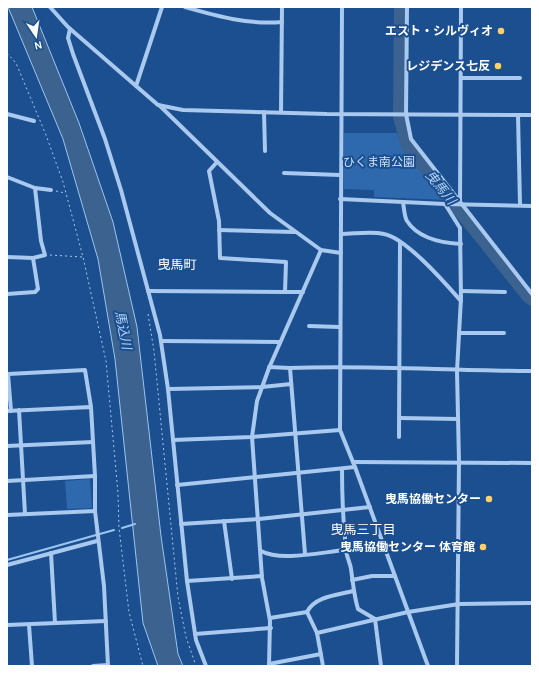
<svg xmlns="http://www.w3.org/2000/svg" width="539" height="673" viewBox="0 0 539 673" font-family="Karla,'Noto Sans JP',sans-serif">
<rect width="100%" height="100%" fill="#1b4f8f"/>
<g fill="#2e69ad">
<polygon points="344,133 397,133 400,142 448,200 374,197 374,190 344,189"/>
<polygon points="90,479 92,508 67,509 65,481"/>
</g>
<polygon fill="#3c6290" stroke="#9cc4f0" points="8,7 32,7 79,123 113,222 137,327 161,536 178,654 183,666 158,666 143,623 115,359 98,259 63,139"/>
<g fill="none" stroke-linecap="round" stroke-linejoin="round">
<g stroke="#9cc4f0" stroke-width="2">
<polyline points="122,528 135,524"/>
<polyline points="7,560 114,530"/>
</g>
<polyline stroke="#3c6290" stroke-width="12" points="400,7 399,117 407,146 528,297 532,300"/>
<g stroke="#a9c9ee" stroke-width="1" stroke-dasharray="2 3" stroke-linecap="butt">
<polyline points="7,53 16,63 46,135 63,182 83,257 106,361 118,493 119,528 129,612 143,666"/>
<polyline points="56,191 65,193"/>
<polyline points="50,255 82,257"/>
<polyline points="148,314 154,351 178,597 186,637 196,666"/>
</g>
<g stroke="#a9c9ee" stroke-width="4">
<polyline points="50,7 68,27 158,105 183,110 327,114 532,115"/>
<path d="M 185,7 C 217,16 248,25 282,22"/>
<polyline points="342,7 340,430 355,467 428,666"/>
<polyline points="407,7 406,114 411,139 532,294"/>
<polyline points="70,29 68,38 73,54 105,139 121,190 160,335 168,389 187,581 196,640 206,666"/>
<polyline points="461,78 520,78"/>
<polyline points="136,86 162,7"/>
<polyline points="159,105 270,213 321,250 341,253"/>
<polyline points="264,112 265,151"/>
<polyline points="281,112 282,7"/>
<polyline points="7,114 34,121"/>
<polyline points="518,115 520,205"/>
<polyline points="217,162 209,171 219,221 220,258 286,262 285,292 303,292"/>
<polyline points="284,173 340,175"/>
<polyline points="7,177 35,188 51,190"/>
<polyline points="340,199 445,204 532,206"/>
<path d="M 403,202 C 404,207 404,216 407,221 C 418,238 442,243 461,244"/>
<polyline points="460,203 461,7"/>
<polyline points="445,204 460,228 461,298 457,371 459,462 457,666"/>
<polyline points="219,230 295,232"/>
<path d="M 341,234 C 354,234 371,231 384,234 C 406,238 445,283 461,301"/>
<polyline points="7,257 33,258"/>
<polyline points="148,291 285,292"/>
<polyline points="461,291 505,292"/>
<polyline points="7,294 35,292 38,289 33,258 45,255 41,241 35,188"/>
<polyline points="309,326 339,327"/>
<polyline points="459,333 504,333"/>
<polyline points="161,341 280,342"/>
<polyline points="269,367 290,368 305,554"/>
<path d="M 290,368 C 371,365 451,371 532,371"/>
<polyline points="168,389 262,387 291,384"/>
<polyline points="19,410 25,514"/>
<polyline points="7,411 91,407 95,476 95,511 104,586 108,666"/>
<polyline points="11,411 8,374 85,370 91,407"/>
<polyline points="400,418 458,419"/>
<polyline points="399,437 400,243"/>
<polyline points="173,440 252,437 340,430"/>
<polyline points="7,446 93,442"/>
<polyline points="353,462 532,463"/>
<path d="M 342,469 C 342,495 343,522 346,549 C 346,556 350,562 351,569 C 353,583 354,596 358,609 L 375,619 L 381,666"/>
<polyline points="7,481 95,476"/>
<polyline points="177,485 355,467"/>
<polyline points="7,515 95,511"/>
<polyline points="224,521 232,579"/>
<polyline points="181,524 259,519 370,507"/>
<path d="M 261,551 C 281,562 322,552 346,550"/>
<polyline points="51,553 55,623"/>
<polyline points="7,565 97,541"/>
<polyline points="352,580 372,576 395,576"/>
<polyline points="187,581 262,576"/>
<path d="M 307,612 C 315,596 338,595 353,591"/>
<polyline points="270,618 307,612 317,633 323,666"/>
<polyline points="7,625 106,621"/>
<polyline points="29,625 32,666"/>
<polyline points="317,633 408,612 459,604 532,603"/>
<polyline points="195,634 271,628"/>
<polyline points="269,664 321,654"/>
<polyline points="93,666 108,665"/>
<polyline points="269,666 270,621 262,578 252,437 257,401 269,368 321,250"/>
</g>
</g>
<g fill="#ffd166" stroke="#1b4f8f" stroke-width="1.5">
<circle cx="501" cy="31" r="4"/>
<circle cx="498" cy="66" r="4"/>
<circle cx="489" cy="499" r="4"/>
<circle cx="483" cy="547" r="4"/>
</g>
<g text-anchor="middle" stroke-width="4" stroke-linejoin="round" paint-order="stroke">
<g font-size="12" font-weight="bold" fill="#fff" stroke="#1b4f8f" text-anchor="end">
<text x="493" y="35">エスト・シルヴィオ</text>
<text x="490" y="70">レジデンス七反</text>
<text x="481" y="503">曳馬協働センター</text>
<text x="475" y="551">曳馬協働センター 体育館</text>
</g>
<g font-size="12" fill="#cfe3fa" stroke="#1b4f8f">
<text x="379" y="166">ひくま南公園</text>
</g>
<g font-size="13" font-style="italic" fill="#b5d3f5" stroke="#1b4f8f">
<text transform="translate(441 187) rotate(51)" y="5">曳馬川</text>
<text transform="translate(124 330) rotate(79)" y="5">馬込川</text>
</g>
<g font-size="13" fill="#fff" stroke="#1b4f8f">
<text x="177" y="269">曳馬町</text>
<text x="363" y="534">曳馬三丁目</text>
</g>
</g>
<rect width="539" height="673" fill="none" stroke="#ffffff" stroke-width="16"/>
<g transform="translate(36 36) rotate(167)" stroke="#1b4f8f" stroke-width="3" paint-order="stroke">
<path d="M0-3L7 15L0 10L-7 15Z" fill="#ffffff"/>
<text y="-6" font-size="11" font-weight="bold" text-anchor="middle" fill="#ffffff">N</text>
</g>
</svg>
